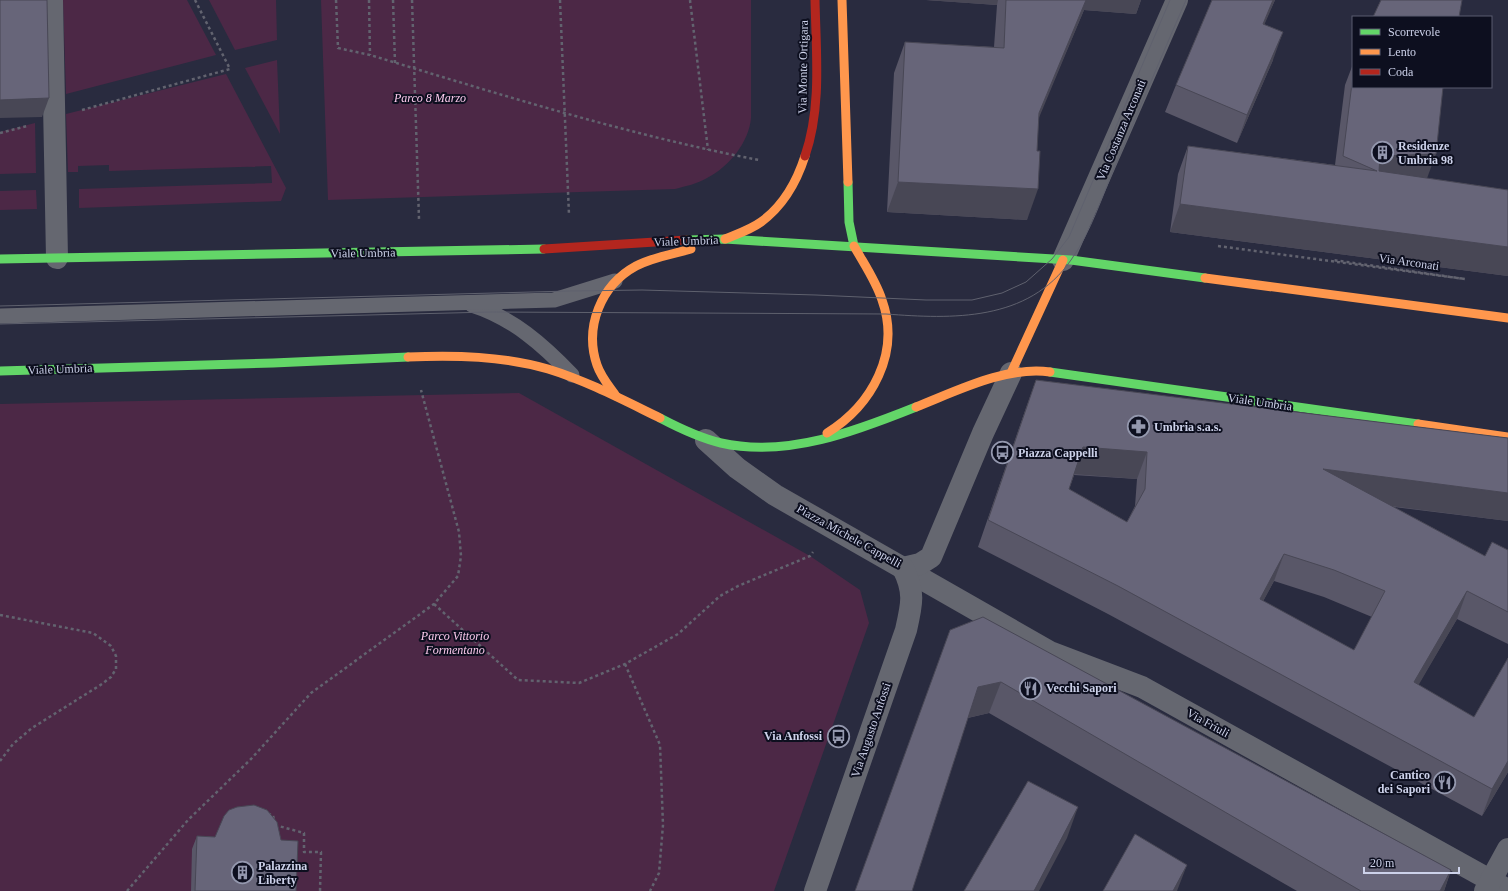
<svg xmlns="http://www.w3.org/2000/svg" width="1508" height="891" viewBox="0 0 1508 891" font-family="'Times New Roman',serif">
<rect width="100%" height="100%" fill="#292b3f"/>
<g fill="#4c2846">
<polygon points="63,0 187,0 216,55 66,94"/>
<polygon points="209,0 276,0 277,40 235,50"/>
<path d="M 321,0 L 751,0 L 751,118 C 749,142 729,167 707,178 C 697,184 686,186 675,189 L 328,200 Z"/>
<polygon points="277,60 280,134 245,68"/>
<polygon points="226,74 286,188 281,201 79,208 79,189 272,183 271,166 109,171 109,165 78,166 78,172 68,172 66,114"/>
<polygon points="35,123 36,173 0,174 0,132"/>
<polygon points="36,190 37,209 0,210 0,191"/>
<polygon points="519,393 810,556 860,590 869,623 774,891 0,891 0,404"/>
</g>
<g fill="none" stroke-linecap="round" stroke-linejoin="round">
<g stroke="#62636f" stroke-width="2.5" stroke-dasharray="3 3" stroke-linecap="butt">
<path d="M 336,0 L 338,48 L 370,55 C 499,94 628,135 759,160"/>
<polyline points="369,0 370,55"/>
<polyline points="393,0 395,63"/>
<polyline points="412,0 419,219"/>
<polyline points="560,0 569,215"/>
<polyline points="690,0 708,150"/>
<polyline points="82,110 230,69 195,0"/>
<polyline points="0,133 27,126"/>
<polyline points="1218,246 1465,279 1333,260"/>
<polyline points="434,604 518,680 579,683 625,664 678,634 720,596 738,586 810,556 813,552"/>
<polyline points="0,615 93,633 111,646 116,656 116,669 111,677 102,684 32,728 13,744 0,761"/>
<polyline points="625,664 660,745 663,825 659,873 650,891"/>
<polyline points="268,814 273,815 274,821"/>
<polyline points="275,825 304,833 304,852 321,852 320,891"/>
<polyline points="127,891 188,820 251,759 311,693 434,604 458,576 461,556 459,532 421,390"/>
</g>
<g stroke="#656770" stroke-width="15">
<path d="M 472,305 C 513,318 543,345 572,375"/>
<polyline points="0,316 554,300 615,281"/>
</g>
<g stroke="#656770" stroke-width="22">
<polyline points="52,0 57,258"/>
<polyline points="1063,260 1177,0"/>
<polyline points="706,440 737,468 775,495 1050,652 1142,687 1508,890"/>
<polyline points="903,568 920,564 931,557 983,433 1011,373"/>
<path d="M 815,891 L 906,630 C 912,604 915,592 903,568"/>
<polyline points="1485,891 1508,849"/>
</g>
<g stroke="#63d668" stroke-width="9">
<polyline points="848,182 849,222 854,246"/>
<polyline points="687,240 725,239 1071,260 1205,278"/>
<polyline points="0,259 544,249"/>
<polyline points="0,371 273,363 408,357"/>
<polyline points="1050,372 1418,424"/>
<path d="M 660,418 C 679,428 700,438 721,443 C 787,458 856,431 916,407"/>
</g>
<g stroke="#ff974d" stroke-width="9">
<polyline points="842,0 848,182"/>
<path d="M 725,239 C 737,234 750,230 761,222 C 783,206 797,181 805,156"/>
<polyline points="1205,278 1508,318"/>
<path d="M 408,357 C 455,355 503,356 548,369 C 587,381 623,400 660,418"/>
<polyline points="1011,373 1063,260"/>
<path d="M 616,396 C 609,386 601,377 597,365 C 584,327 601,285 636,266 C 653,257 673,254 691,249"/>
<path d="M 916,407 C 957,391 1005,366 1050,372"/>
<polyline points="1418,424 1508,437"/>
<path d="M 827,433 C 872,405 901,353 882,300 C 876,281 864,264 854,246"/>
</g>
<g stroke="#b3261e" stroke-width="9">
<path d="M 805,156 C 822,107 816,52 815,0"/>
<polyline points="544,249 687,240"/>
</g>
<g stroke="#5f616e" stroke-width="1">
<polyline points="0,306 570,291 642,290 816,295 926,300 972,300 1002,293 1026,282 1052,259 1069,237 1170,0"/>
<path d="M 0,324 L 491,312 L 886,314 C 952,319 1028,322 1071,260 C 1091,232 1102,196 1116,164 C 1139,110 1162,55 1186,0"/>
</g>
</g>
<g fill="#595768" fill-rule="evenodd">
<polygon points="926,0 1141,0 1136,14 1084,10 1038,118 1027,220 887,212 894,73 905,42 994,47 997,5"/>
<polygon points="1212,0 1275,0 1264,24 1273,60 1237,143 1165,112 1176,85"/>
<polygon points="1353,64 1353,87 1427,178 1508,190 1508,276 1170,232 1178,174 1188,146 1335,165 1345,85"/>
<path d="M 1036,380 L 1508,438 L 1508,521 L 1394,507 L 1485,556 L 1508,550 L 1508,644 L 1457,619 L 1418,685 L 1474,717 L 1508,658 L 1508,772 L 1482,816 L 1108,614 L 978,547 L 1026,408 ZM 1074,475 L 1137,479 L 1135,506 L 1127,522 L 1069,489 ZM 1274,581 L 1324,597 L 1372,617 L 1354,650 L 1263,601 Z"/>
<polygon points="950,630 1451,870 1444,891 1297,891 989,713 968,718"/>
<polygon points="197,836 215,837 281,840 296,891 191,891 192,849"/>
</g>
<g fill="#484755">
<polygon points="926,0 998,0 997,5"/>
<polygon points="1086,0 1141,0 1136,14 1084,10 1028,144 1039,113"/>
<polygon points="1273,0 1275,0 1253,51 1263,24"/>
<polygon points="1283,32 1273,60 1237,143 1247,115"/>
<polygon points="49,98 42,117 0,118 0,100"/>
<polygon points="1436,154 1426,181 1372,184 1380,156"/>
<polygon points="898,182 1038,189 1027,220 887,212"/>
<polygon points="1180,204 1508,247 1508,276 1170,232"/>
<polygon points="1083,447 1147,452 1137,479 1073,474"/>
<polygon points="1323,469 1508,493 1508,521 1313,496"/>
<polygon points="1284,554 1274,581 1250,626 1260,599"/>
<polygon points="1467,591 1457,619 1404,710 1414,682"/>
<polygon points="1001,682 989,713 967,718 978,687"/>
<polygon points="1508,761 1508,772 1482,816 1492,789"/>
<polygon points="1078,807 1067,838 1039,891 1034,891"/>
<polygon points="1187,865 1177,891 1173,891"/>
<polygon points="1451,870 1444,891 1440,891"/>
</g>
<g fill="#676579" stroke="#484755" fill-rule="evenodd">
<polygon points="0,0 47,0 49,98 0,100"/>
<polygon points="1006,0 1086,0 1039,113 1037,151 1040,151 1038,189 898,182 905,42 1004,48"/>
<polygon points="1212,0 1273,0 1263,24 1283,32 1247,115 1176,85"/>
<polygon points="1381,0 1462,0 1459,17 1373,17"/>
<polygon points="1353,75 1353,87 1443,87 1436,154 1380,156 1379,171 1508,190 1508,247 1180,204 1188,146 1377,171 1343,156"/>
<path d="M 1036,380 L 1508,438 L 1508,493 L 1323,469 L 1485,556 L 1492,542 L 1508,550 L 1508,612 L 1467,591 L 1414,682 L 1474,717 L 1508,658 L 1508,761 L 1492,789 L 1118,586 L 988,520 ZM 1083,447 L 1147,452 L 1145,489 L 1127,522 L 1069,489 ZM 1284,554 L 1334,570 L 1385,591 L 1354,650 L 1260,599 Z"/>
<polygon points="983,617 1451,870 1440,891 1361,891 1001,682 978,687 912,891 855,891 950,630"/>
<polygon points="1028,781 1078,807 1034,891 964,891"/>
<polygon points="254,805 267,810 277,822 281,840 298,841 296,891 195,891 197,836 215,837 224,816 229,810 237,807"/>
<polygon points="1135,834 1187,865 1173,891 1103,891"/>
</g>
<defs>
<symbol id="building-ring" viewBox="-11 -11 22 22"><circle r="9.5" fill="#0d0f1f" stroke="#9498ae" stroke-width="1.5"/><path d="M-4-6H4V6H1V3H-1V6H-4ZM-2.5-4.3h1.7v1.8h-1.7ZM.8-4.3h1.7v1.8H.8ZM-2.5-1h1.7V.8h-1.7ZM.8-1h1.7V.8H.8Z" fill="#9498ae"/></symbol>
<symbol id="pharmacy-ring" viewBox="-11 -11 22 22"><circle r="9.5" fill="#0d0f1f" stroke="#9498ae" stroke-width="1.5"/><path d="M-2-6h4v4h4v4h-4v4h-4v-4h-4v-4h4Z" fill="#9498ae"/></symbol>
<symbol id="bus-ring" viewBox="-11 -11 22 22"><circle r="9.5" fill="#0d0f1f" stroke="#9498ae" stroke-width="1.5"/><path d="M-5-6H5V4H4V6H2V4H-2V6H-4V4H-5ZM-3.5-4V0h7V-4ZM-3.5 1.2v1.5H-2V1.2ZM2 1.2v1.5H3.5V1.2Z" fill="#9498ae"/></symbol>
<symbol id="restaurant-ring" viewBox="-11 -11 22 22"><circle r="9.5" fill="#0d0f1f" stroke="#9498ae" stroke-width="1.5"/><path d="M-5-6h1v4h1v-4h1v4h1v-4h1v5L-1.5 .5V6h-2V.5L-5-1ZM5-6V6H3V1.5H1.5Q1.5-4 5-6Z" fill="#9498ae"/></symbol>
</defs>
<g fill-rule="evenodd">
<use href="#building-ring" x="1370" y="140" width="25" height="25"/>
<use href="#pharmacy-ring" x="1126" y="414" width="25" height="25"/>
<use href="#bus-ring" x="990" y="440" width="25" height="25"/>
<use href="#restaurant-ring" x="1018" y="676" width="25" height="25"/>
<use href="#bus-ring" x="826" y="724" width="25" height="25"/>
<use href="#restaurant-ring" x="1432" y="770" width="25" height="25"/>
<use href="#building-ring" x="230" y="860" width="25" height="25"/>
</g>
<g text-anchor="middle" stroke-width="4" stroke-linejoin="round" paint-order="stroke">
<g font-size="12" fill="#cdd2ea" stroke="#0d0f1f">
<text transform="translate(803 67) rotate(-89)" y="4">Via Monte Ortigara</text>
<text transform="translate(1121 130) rotate(-67)" y="4">Via Costanza Arconati</text>
<text transform="translate(686 241) rotate(-2)" y="4">Viale Umbria</text>
<text transform="translate(363 253) rotate(-1)" y="4">Viale Umbria</text>
<text transform="translate(1409 262) rotate(8)" y="4">Via Arconati</text>
<text transform="translate(60 369) rotate(-2)" y="4">Viale Umbria</text>
<text transform="translate(1260 402) rotate(8)" y="4">Viale Umbria</text>
<text transform="translate(849 536) rotate(29)" y="4">Piazza Michele Cappelli</text>
<text transform="translate(1208 723) rotate(29)" y="4">Via Friuli</text>
<text transform="translate(871 730) rotate(-71)" y="4">Via Augusto Anfossi</text>
</g>
<g font-size="12" font-style="italic" fill="#fbc9ec" stroke="#0d0f1f">
<text x="430" y="102">Parco 8 Marzo</text>
<text x="455" y="640">Parco Vittorio<tspan x="455" dy="14">Formentano</tspan></text>
</g>
<g font-size="12" font-weight="bold" fill="#cdd2ea" stroke="#0d0f1f" text-anchor="start">
<text x="1398" y="150">Residenze<tspan x="1398" dy="14">Umbria 98</tspan></text>
<text x="1154" y="431">Umbria s.a.s.</text>
<text x="1018" y="457">Piazza Cappelli</text>
<text x="1046" y="692">Vecchi Sapori</text>
<text x="822" y="740" text-anchor="end">Via Anfossi</text>
<text x="1430" y="779" text-anchor="end">Cantico<tspan x="1430" dy="14">dei Sapori</tspan></text>
<text x="258" y="870">Palazzina<tspan x="258" dy="14">Liberty</tspan></text>
</g>
</g>
<rect x="1352" y="16" width="140" height="72" fill="#0d0f1f" stroke="#5a5d70"/>
<rect x="1360" y="29" width="20" height="6" fill="#63d668" stroke="#5a5d70"/>
<text x="1388" y="36" font-size="12" fill="#cdd2ea">Scorrevole</text>
<rect x="1360" y="49" width="20" height="6" fill="#ff974d" stroke="#5a5d70"/>
<text x="1388" y="56" font-size="12" fill="#cdd2ea">Lento</text>
<rect x="1360" y="69" width="20" height="6" fill="#b3261e" stroke="#5a5d70"/>
<text x="1388" y="76" font-size="12" fill="#cdd2ea">Coda</text>
<path d="M1364 867v6h95v-6" fill="none" stroke="#cdd2ea" stroke-width="2"/>
<text x="1370" y="867" font-size="12" fill="#cdd2ea" stroke="#0d0f1f" stroke-width="3" paint-order="stroke">20 m</text>
</svg>
